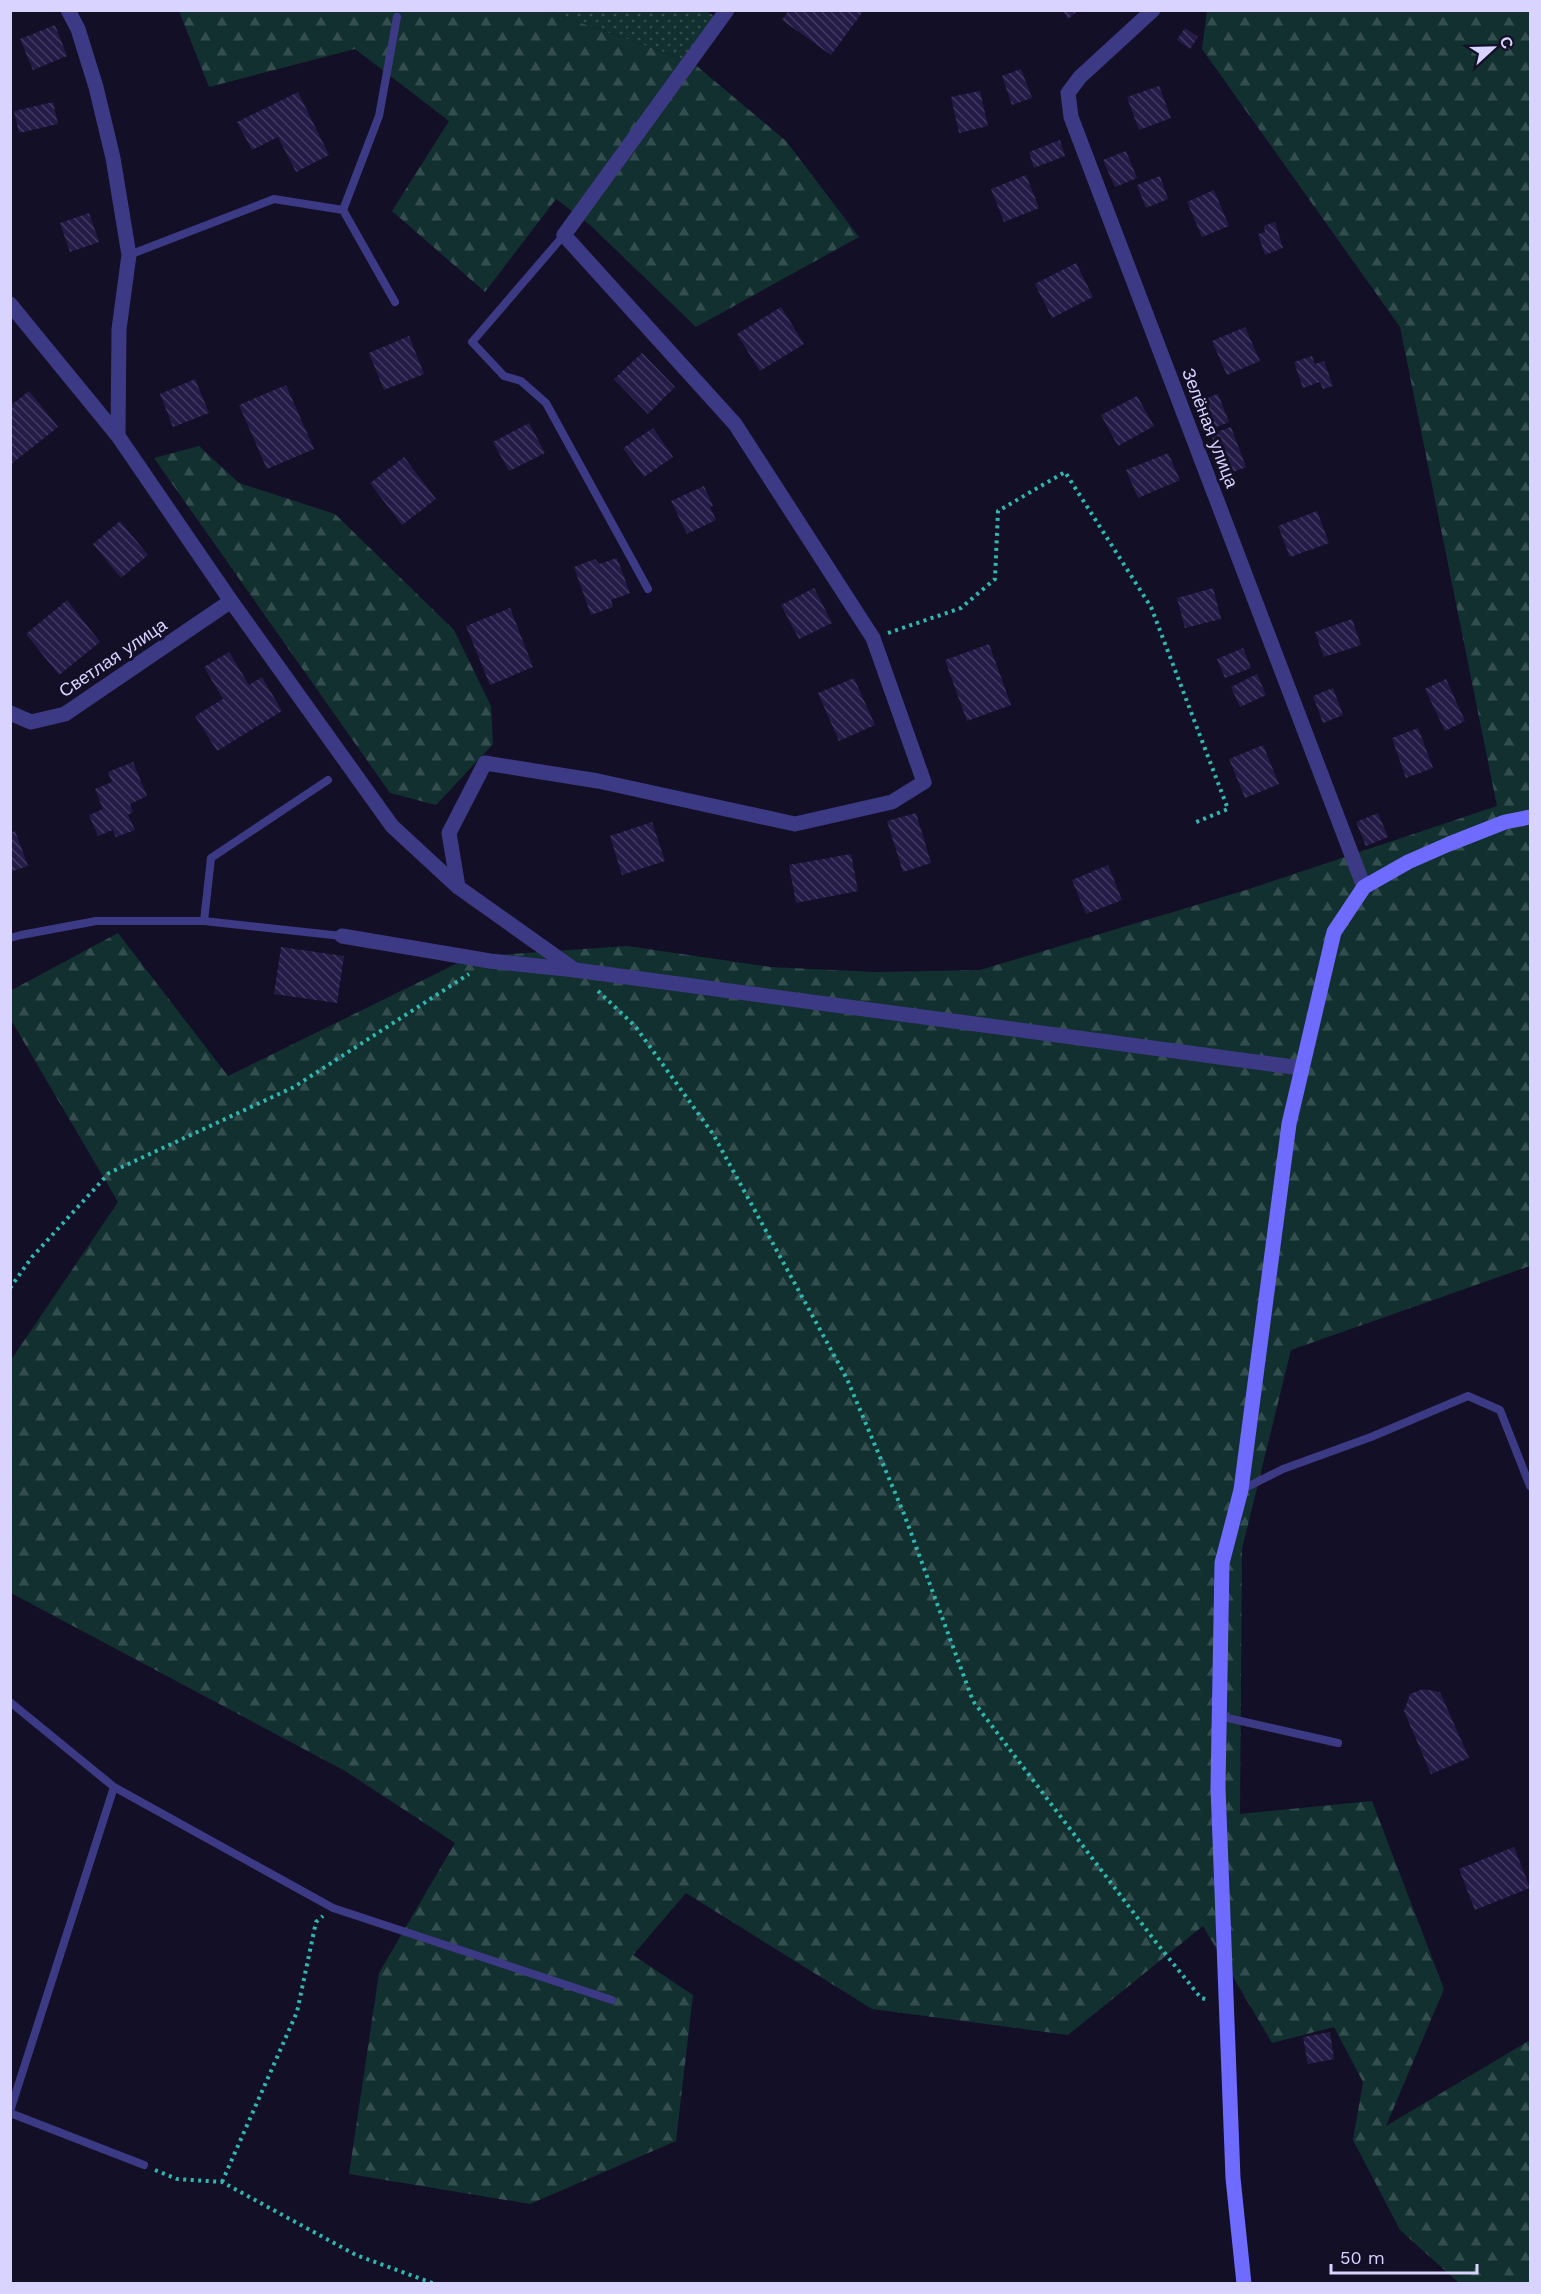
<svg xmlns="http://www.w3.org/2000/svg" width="1541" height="2294" viewBox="0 0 1541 2294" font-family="'Work Sans',sans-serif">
<defs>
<pattern id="grass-dots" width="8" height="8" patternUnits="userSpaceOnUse" patternTransform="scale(1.5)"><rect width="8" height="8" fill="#12302f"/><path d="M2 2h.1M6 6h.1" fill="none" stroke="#344d4e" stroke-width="1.8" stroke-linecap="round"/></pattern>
<pattern id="forest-firs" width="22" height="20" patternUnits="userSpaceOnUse" patternTransform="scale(1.5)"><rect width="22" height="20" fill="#12302f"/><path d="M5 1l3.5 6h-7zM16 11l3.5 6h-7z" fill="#344d4e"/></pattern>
<pattern id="building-back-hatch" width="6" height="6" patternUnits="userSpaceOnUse" patternTransform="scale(1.5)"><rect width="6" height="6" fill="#241b47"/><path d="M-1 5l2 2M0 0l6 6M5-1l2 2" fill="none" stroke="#433b63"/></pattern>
</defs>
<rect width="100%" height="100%" fill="#130f26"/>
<polygon fill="url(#grass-dots)" points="547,11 706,11 719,19 692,62"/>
<g fill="url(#forest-firs)">
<polygon points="179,11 547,11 692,62 786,141 859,237 696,327 589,224 556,199 485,292 392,211 449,121 355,49 209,87"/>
<polygon points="1207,11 1530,11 1530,1266 1291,1350 1242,1549 1240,1814 1372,1801 1444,1989 1386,2126 1530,2040 1530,2283 1459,2283 1400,2230 1353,2140 1363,2082 1334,2027 1272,2043 1203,1926 1068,2035 872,2009 686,1893 633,1955 693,1995 676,2141 530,2204 349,2174 379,1973 455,1843 345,1771 11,1593 11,1360 118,1202 11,1020 10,991 118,933 228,1076 470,957 627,946 770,967 875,972 980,970 1246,890 1497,806 1400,327 1202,49"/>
<polygon points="199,446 239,483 335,514 454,630 491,706 493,744 436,805 390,793 154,458"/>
</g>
<g fill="url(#building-back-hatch)">
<polygon points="789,10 864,10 831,55 782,20"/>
<polygon points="1062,10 1079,10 1068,19"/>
<polygon points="55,25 67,56 33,70 20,39"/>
<polygon points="1185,28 1198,37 1190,49 1177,40"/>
<polygon points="1021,69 1032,98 1012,105 1002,76"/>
<polygon points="1159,86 1171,118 1139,130 1127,97"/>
<polygon points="980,91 988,126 959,133 951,97"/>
<polygon points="298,92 329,155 296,172 278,137 252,150 237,122"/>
<polygon points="53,102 58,124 19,133 14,111"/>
<polygon points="1060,140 1065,156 1034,168 1029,152"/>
<polygon points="1126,151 1137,178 1115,187 1103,160"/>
<polygon points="1026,175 1039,208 1004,222 991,189"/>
<polygon points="1160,176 1168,199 1146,208 1137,185"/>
<polygon points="1214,190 1229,226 1202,237 1187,202"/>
<polygon points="89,213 99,242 70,252 60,223"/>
<polygon points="1275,222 1283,248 1265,255 1258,234 1265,232 1264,226"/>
<polygon points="1076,263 1093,297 1052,318 1035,284"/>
<polygon points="781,307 804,344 760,371 737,334"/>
<polygon points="1245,327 1260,361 1227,375 1212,341"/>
<polygon points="409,336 424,374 384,390 369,353"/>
<polygon points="642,353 675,387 648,414 614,379"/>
<polygon points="1312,356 1315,364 1324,361 1333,386 1323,389 1320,382 1303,388 1294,362"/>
<polygon points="195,379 209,413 173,427 160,394"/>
<polygon points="286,385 314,449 267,469 239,405"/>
<polygon points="29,391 58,427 10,465 10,406"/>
<polygon points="1218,394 1229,422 1209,430 1198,401"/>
<polygon points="1137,396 1154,426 1118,446 1101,415"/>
<polygon points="529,423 545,453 509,471 493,442"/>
<polygon points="1231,427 1246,467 1226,475 1211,434"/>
<polygon points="653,428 673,457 644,477 623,448"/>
<polygon points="1168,453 1180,480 1138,498 1126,470"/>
<polygon points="404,457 436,499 402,525 370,483"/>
<polygon points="704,486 713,506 710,507 716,520 687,534 671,501"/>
<polygon points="1317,511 1329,543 1290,557 1278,526"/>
<polygon points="120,521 148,555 121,578 93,544"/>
<polygon points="617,558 630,593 611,600 613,607 591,615 574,567 595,559 599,564"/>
<polygon points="814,588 832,623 799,639 781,605"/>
<polygon points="1213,588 1221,619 1185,628 1177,598"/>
<polygon points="67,600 100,642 59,675 26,634"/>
<polygon points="510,608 533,667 490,685 466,626"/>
<polygon points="1352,619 1361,645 1324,657 1315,632"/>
<polygon points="989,644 1011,705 967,721 945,660"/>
<polygon points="1243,648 1251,668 1225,678 1217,659"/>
<polygon points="229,652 249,685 262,677 282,711 217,751 195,716 223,699 204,667"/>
<polygon points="1257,674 1266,695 1240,707 1231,687"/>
<polygon points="854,678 875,725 839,741 818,693"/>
<polygon points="1446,679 1465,721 1445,731 1425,689"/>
<polygon points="1333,688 1343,715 1323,723 1313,696"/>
<polygon points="1418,728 1433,768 1406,778 1392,738"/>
<polygon points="1263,745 1279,784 1245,798 1229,759"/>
<polygon points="133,762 147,796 130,804 133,812 128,815 135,830 116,837 113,830 98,836 89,815 103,809 95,789 112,782 108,772"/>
<polygon points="916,813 931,863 903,872 887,821"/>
<polygon points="1378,813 1388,837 1366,846 1356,822"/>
<polygon points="652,822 665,861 622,875 610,836"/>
<polygon points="15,831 28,866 10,872 10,833"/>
<polygon points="851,854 858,891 796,903 789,865"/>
<polygon points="1108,865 1122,900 1086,914 1072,880"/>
<polygon points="281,947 344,956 337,1003 274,994"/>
<polygon points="1423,1689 1440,1692 1469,1758 1431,1774 1404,1711 1410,1694"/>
<polygon points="1514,1847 1530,1888 1475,1910 1459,1869"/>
<polygon points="1330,2032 1334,2059 1308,2064 1303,2037"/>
</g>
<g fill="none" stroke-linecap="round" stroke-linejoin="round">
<g stroke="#2fb8b0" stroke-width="4" stroke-dasharray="3 4.5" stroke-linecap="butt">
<polyline points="888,633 961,608 995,579 998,511 1065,472 1151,607 1228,809 1194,823"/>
<polyline points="598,991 635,1026 713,1134 847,1379 904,1514 973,1701 1155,1941 1201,1998 1209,2000"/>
<polyline points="10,1288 32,1257 109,1173 294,1087 469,974"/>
<polyline points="155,2170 177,2179 222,2182 356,2255 435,2284"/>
<polyline points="222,2182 297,2012 316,1922 323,1916"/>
</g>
<g stroke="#3d3a85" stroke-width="8">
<polyline points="343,210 379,116 397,17"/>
<polyline points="564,235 472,342 504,376 521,381 546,403 648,589"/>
<polyline points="129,255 274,199 343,210 395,302"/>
<polyline points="204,921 211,858 328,780"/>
<polyline points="10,938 21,935 96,921 204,921 342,936"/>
<polyline points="1241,1490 1283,1469 1371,1437 1468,1396 1500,1410 1530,1486"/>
<polyline points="10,1702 114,1787 333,1908 612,2000"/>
<polyline points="1219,1716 1338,1743"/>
<polyline points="10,2111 114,1787"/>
<polyline points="10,2113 144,2165"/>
</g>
<g stroke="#3d3a85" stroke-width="15">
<polyline points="68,10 78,29 96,87 113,158 129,255 119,329 118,436 231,601 392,826 458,887 575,970"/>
<polyline points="1153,10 1080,77 1068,93 1071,117 1364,887"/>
<polyline points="10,304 118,436"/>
<polyline points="10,713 31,722 65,714 231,601"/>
<polyline points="458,887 449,833 485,763 598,781 795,824 892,802 924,782 873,638 735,424 564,235 727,10"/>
<polyline points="342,936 490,961 575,970 1301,1068"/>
</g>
<polyline stroke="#6f6bff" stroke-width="15" points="1244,2284 1233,2178 1218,1787 1222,1563 1241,1490 1289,1124 1334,932 1364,887 1408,862 1449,844 1505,822 1530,817"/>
</g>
<g text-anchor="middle" stroke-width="6" stroke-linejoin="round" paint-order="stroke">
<g font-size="18" fill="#d9d4ff" stroke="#130f26">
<text transform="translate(1210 428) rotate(69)" y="6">Зелёная улица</text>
<text transform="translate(113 658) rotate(-34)" y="6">Светлая улица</text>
</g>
</g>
<rect width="1541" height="2294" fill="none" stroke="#d9d4ff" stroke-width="24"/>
<g transform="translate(1493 48) rotate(68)" stroke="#130f26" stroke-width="4.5" paint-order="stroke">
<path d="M0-4.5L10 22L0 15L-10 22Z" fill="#d9d4ff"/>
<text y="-9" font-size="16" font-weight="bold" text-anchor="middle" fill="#d9d4ff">С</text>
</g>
<path d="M1331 2264v9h146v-9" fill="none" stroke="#d9d4ff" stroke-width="3"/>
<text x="1340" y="2264" font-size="18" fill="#d9d4ff" stroke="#130f26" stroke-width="4.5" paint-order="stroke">50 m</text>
</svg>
